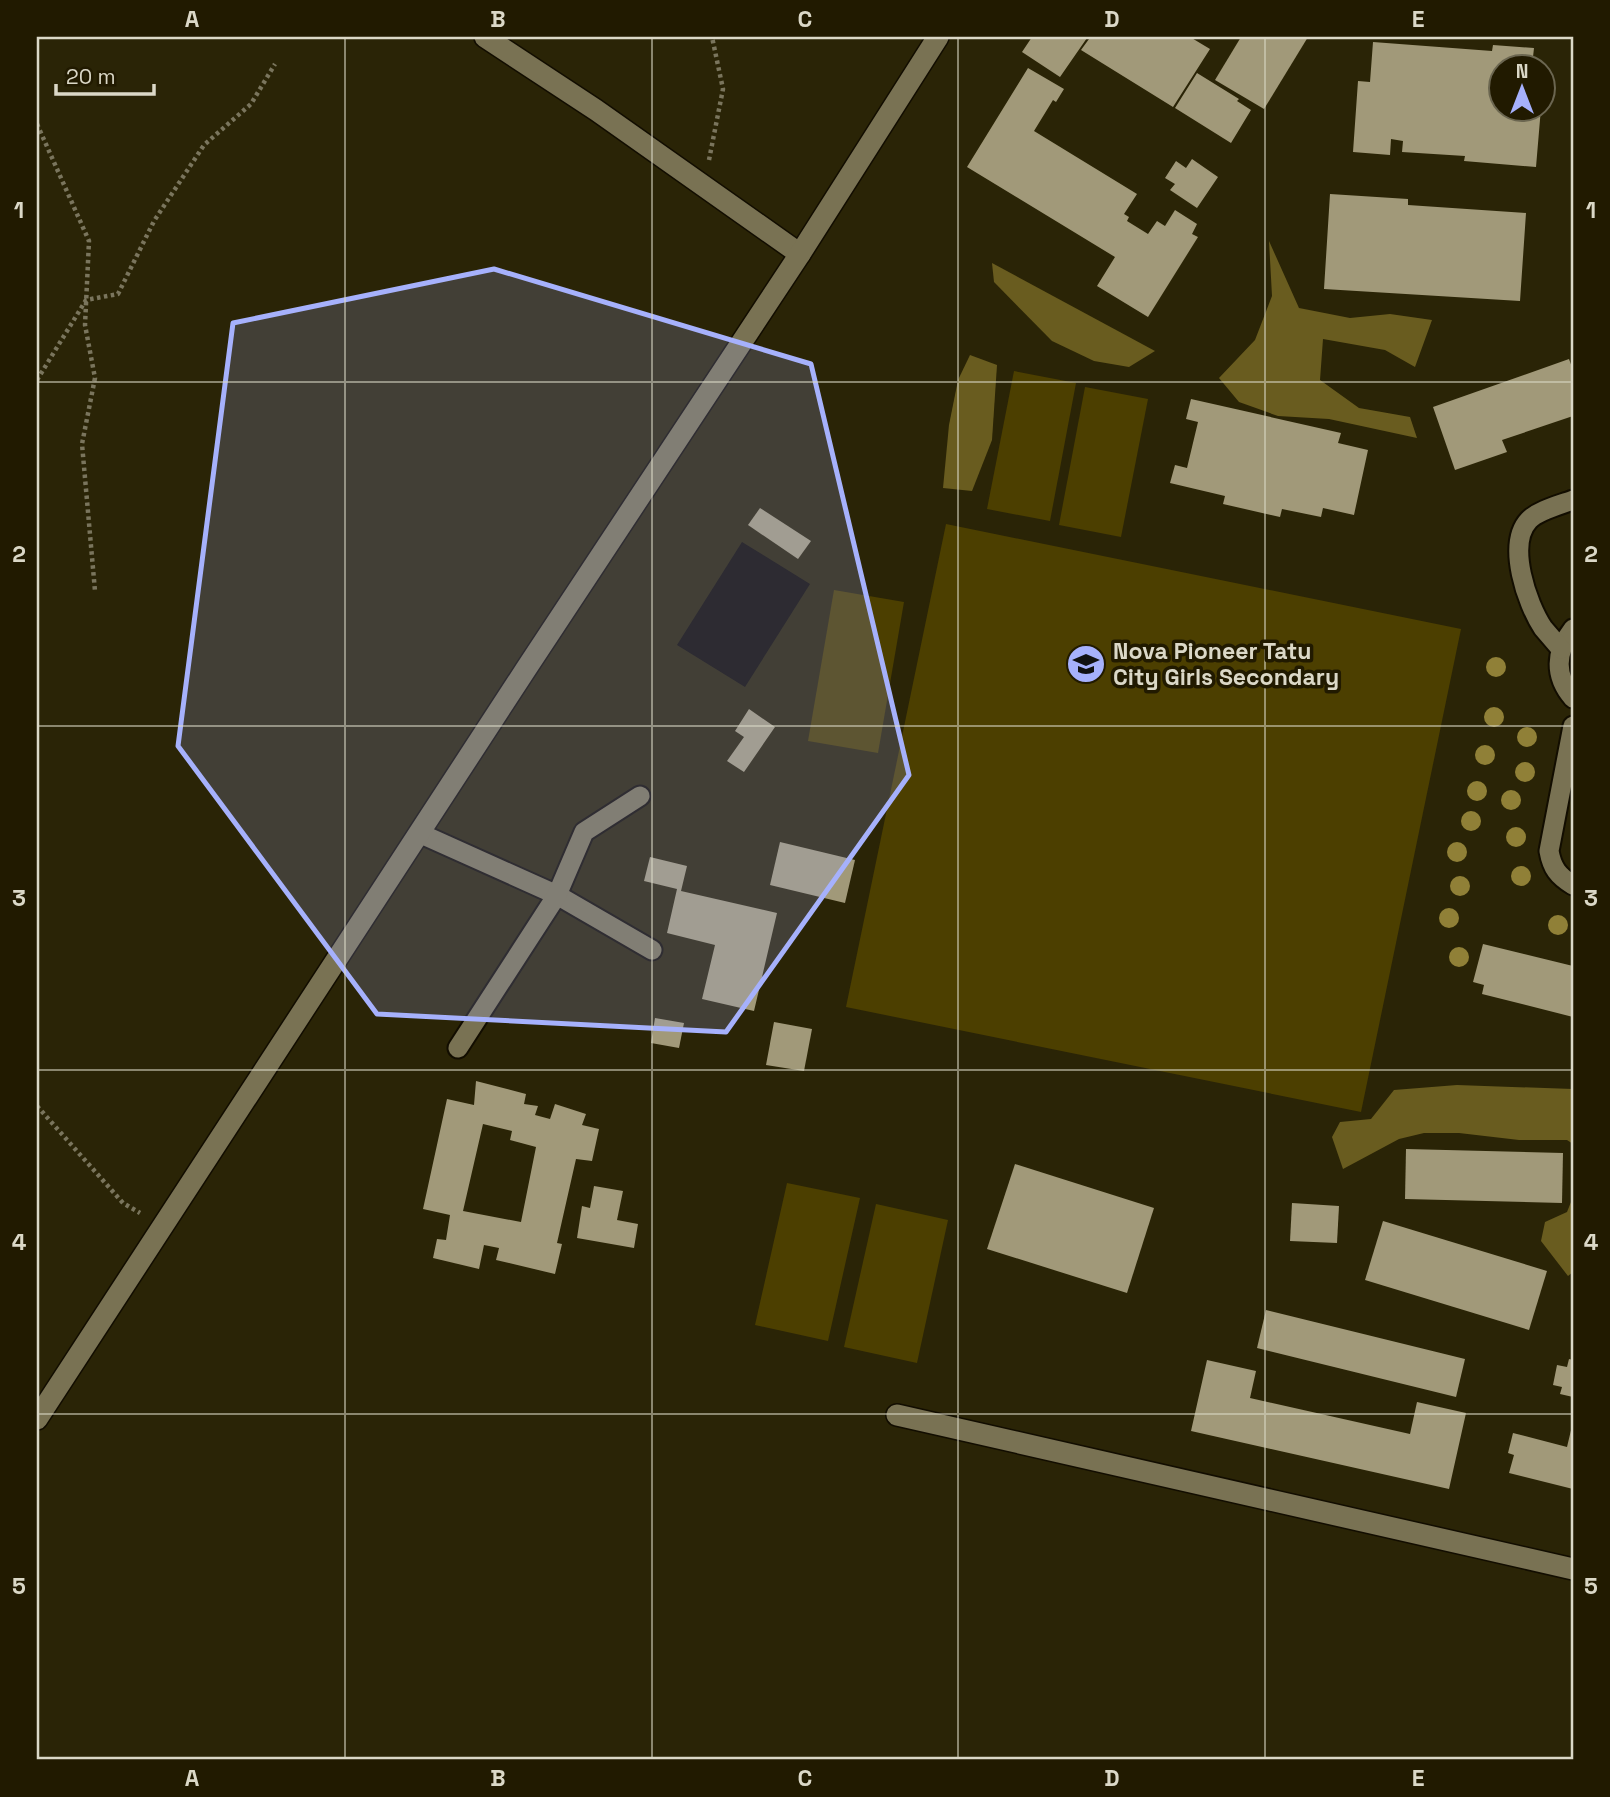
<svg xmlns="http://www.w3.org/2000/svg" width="1610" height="1797" viewBox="0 0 1610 1797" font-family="'Space Grotesk',sans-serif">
<rect width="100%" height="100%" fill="#2a2406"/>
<g fill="#4c3f00">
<polygon points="1014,371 1076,383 1050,521 987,509"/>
<polygon points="1085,387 1148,399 1121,537 1059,525"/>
<polygon points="946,524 1461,629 1361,1112 846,1007"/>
<polygon points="834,590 904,602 878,753 808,741"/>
<polygon points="787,1183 860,1198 828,1341 755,1325"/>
<polygon points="876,1204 948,1220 917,1363 844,1347"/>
</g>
<g fill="#695c1f">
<polygon points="1269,241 1299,308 1350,318 1390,314 1432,320 1415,367 1385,350 1323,339 1320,380 1359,408 1410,417 1417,438 1329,419 1278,416 1239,402 1219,378 1255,340 1272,296"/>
<polygon points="992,263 1155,351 1129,367 1094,361 1052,341 994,282"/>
<polygon points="970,355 997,365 992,440 972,491 943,488 949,425 958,380"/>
<polygon points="1457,1085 1573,1089 1573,1144 1567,1140 1519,1140 1459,1133 1424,1133 1399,1139 1343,1169 1332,1137 1340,1122 1371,1119 1394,1090"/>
<polygon points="1573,1197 1573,1272 1568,1276 1541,1241 1545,1222 1567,1212"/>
</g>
<polygon fill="#0f0a00" points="742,542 810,584 745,687 677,645"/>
<g fill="#a19979" fill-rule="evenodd">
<polygon points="1032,37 1190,37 1210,49 1173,107 1081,50 1089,39 1087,38 1060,77 1022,52"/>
<polygon points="1241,37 1308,37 1264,109 1215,80"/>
<polygon points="1373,42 1492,51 1493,45 1534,48 1532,66 1502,66 1502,108 1541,108 1536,167 1464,161 1465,156 1402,152 1403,141 1391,139 1390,155 1353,152 1358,81 1370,82"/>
<polygon points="1028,68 1064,89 1056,102 1053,100 1034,131 1137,194 1124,214 1129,217 1127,221 1148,234 1157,221 1165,226 1175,210 1197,224 1192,234 1198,237 1148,317 1097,286 1115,257 967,167"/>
<polygon points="1197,73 1239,99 1237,101 1251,110 1231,143 1175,108"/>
<polygon points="1192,159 1218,177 1197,208 1170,190 1175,184 1165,178 1176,161 1186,168"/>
<polygon points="1330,194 1408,199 1408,205 1526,213 1520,301 1324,289"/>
<polygon points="1569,359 1573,370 1573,416 1502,440 1507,452 1455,470 1433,407"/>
<polygon points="1191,399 1341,433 1338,443 1368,450 1354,515 1323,508 1321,517 1282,509 1280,517 1223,504 1225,496 1170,483 1175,465 1187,468 1198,422 1186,419"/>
<polygon points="760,508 811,541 798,559 748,525"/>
<polygon points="749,709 775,727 744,772 727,761 744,737 735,731"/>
<polygon points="780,842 855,860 845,903 770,885"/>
<polygon points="650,857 687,866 681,891 777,913 754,1011 702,999 715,945 667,933 677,889 644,881"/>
<polygon points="1483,944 1573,966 1573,1017 1482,994 1484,985 1473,982"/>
<polygon points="655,1018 684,1023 679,1048 651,1043"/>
<polygon points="774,1022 812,1029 804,1071 766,1065"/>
<path d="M 476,1081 L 526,1094 L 524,1104 L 538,1106 L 535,1115 L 550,1119 L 555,1104 L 586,1114 L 582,1125 L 599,1129 L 592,1161 L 576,1159 L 557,1243 L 562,1244 L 555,1274 L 496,1260 L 499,1248 L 484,1245 L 479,1269 L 433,1258 L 437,1239 L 446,1240 L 450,1215 L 423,1209 L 447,1099 L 474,1105 ZM 483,1124 L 512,1131 L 510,1140 L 536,1147 L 521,1222 L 463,1211 Z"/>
<polygon points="1406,1149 1563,1153 1562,1203 1405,1199"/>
<polygon points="1015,1164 1154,1208 1127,1293 987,1249"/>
<polygon points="594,1186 623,1191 617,1220 638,1224 634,1248 577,1238 582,1206 590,1208"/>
<polygon points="1292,1203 1339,1206 1337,1243 1290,1241"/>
<polygon points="1383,1221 1547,1271 1529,1330 1365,1280"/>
<polygon points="1266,1310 1465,1359 1456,1397 1257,1348"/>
<polygon points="1569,1359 1573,1360 1573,1397 1560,1394 1562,1387 1553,1385 1557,1365 1567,1367"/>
<polygon points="1207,1360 1256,1371 1250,1398 1410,1434 1417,1402 1466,1413 1449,1489 1191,1431"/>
<polygon points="1572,1426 1573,1489 1509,1473 1514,1455 1508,1453 1513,1433 1567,1447"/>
</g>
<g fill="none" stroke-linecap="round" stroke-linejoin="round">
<defs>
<g id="lane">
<path d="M 1573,629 C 1555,652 1554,676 1573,698"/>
<path d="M 1561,649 C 1555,642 1549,635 1543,628 C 1527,604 1506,544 1529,520 C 1539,510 1560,505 1573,500"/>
<path d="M 1573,726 L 1549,851 C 1552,868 1558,876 1573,885"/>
<polyline points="419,833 557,895 652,950"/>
<polyline points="458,1048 557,895 584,832 640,796"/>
</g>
<g id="street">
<polyline points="485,37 596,110 800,254"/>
<polyline points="897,1415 1573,1569"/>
<polyline points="37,1419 526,669 800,254 938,37"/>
</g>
</defs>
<use href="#lane" stroke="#120d00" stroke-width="23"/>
<use href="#street" stroke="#120d00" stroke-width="24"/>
<g stroke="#7a755d" stroke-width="4.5" stroke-dasharray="3.5 3.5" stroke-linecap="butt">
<polyline points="37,124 89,241 85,325 95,378 82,444 95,591"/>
<polyline points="709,160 723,89 712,37"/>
<polyline points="37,380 86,300 118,294 154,221 204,145 251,104 275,64"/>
<polyline points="37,1106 123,1203 140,1213"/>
</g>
<use href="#lane" stroke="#797253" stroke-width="19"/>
<use href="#street" stroke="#797253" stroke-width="21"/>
</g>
<g fill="#908037">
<circle cx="1496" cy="667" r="10"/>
<circle cx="1494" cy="717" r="10"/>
<circle cx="1527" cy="737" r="10"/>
<circle cx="1485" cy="755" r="10"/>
<circle cx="1525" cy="772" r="10"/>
<circle cx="1477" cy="791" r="10"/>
<circle cx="1511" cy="800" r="10"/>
<circle cx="1471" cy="821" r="10"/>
<circle cx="1516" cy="837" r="10"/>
<circle cx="1457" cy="852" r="10"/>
<circle cx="1521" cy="876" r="10"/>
<circle cx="1460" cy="886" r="10"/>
<circle cx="1449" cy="918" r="10"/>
<circle cx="1558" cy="925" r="10"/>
<circle cx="1459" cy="957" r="10"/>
</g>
<path fill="#a6b1fc" fill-opacity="0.2" stroke="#a6b1fc" stroke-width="5" stroke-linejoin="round" d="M 494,269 L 811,364 L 909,775 L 726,1032 L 377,1014 L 178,746 L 233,323 Z"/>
<path fill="none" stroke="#dbd8c7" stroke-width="2" stroke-opacity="0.55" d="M 345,37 L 345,1760M 652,37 L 652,1760M 958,37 L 958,1760M 1265,37 L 1265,1760M 37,382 L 1573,382M 37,726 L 1573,726M 37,1070 L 1573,1070M 37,1414 L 1573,1414"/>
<defs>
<symbol id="school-disc" viewBox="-11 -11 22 22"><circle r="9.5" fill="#a6b1fc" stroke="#211a00"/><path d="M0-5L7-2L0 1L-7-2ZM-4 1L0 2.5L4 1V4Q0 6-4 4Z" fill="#111"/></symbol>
</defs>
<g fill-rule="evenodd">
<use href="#school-disc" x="1064" y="642" width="44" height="44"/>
</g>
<g text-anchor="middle" stroke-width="7" stroke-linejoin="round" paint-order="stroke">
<g font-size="23" font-weight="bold" fill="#dbd8c7" stroke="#211a00" text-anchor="start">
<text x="1113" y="659">Nova Pioneer Tatu<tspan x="1113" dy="26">City Girls Secondary</tspan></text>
</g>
</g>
<rect width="1610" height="1797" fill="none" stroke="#211a00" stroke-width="77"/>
<g transform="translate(1522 88)"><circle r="33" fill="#211a00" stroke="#6b6650" stroke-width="2"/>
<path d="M0-5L12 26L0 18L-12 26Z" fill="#a6b1fc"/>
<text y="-10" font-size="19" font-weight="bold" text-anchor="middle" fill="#dbd8c7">N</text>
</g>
<path d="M56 84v10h98v-10" fill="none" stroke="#dbd8c7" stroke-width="3.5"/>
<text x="66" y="84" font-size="21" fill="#dbd8c7" stroke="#211a00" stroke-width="5" paint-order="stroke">20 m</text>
<rect x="38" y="38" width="1534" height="1720" fill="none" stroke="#dbd8c7" stroke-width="2.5"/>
<g font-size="23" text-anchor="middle" font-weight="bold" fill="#dbd8c7">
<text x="192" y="27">A</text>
<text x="498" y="27">B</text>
<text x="805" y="27">C</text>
<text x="1112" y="27">D</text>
<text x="1418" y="27">E</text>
<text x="19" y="218">1</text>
<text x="1591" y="218">1</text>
<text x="19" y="562">2</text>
<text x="1591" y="562">2</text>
<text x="19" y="906">3</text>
<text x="1591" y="906">3</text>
<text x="19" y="1250">4</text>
<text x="1591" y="1250">4</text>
<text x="19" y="1594">5</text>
<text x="1591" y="1594">5</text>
<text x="192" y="1786">A</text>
<text x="498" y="1786">B</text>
<text x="805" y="1786">C</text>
<text x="1112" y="1786">D</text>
<text x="1418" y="1786">E</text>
</g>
</svg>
